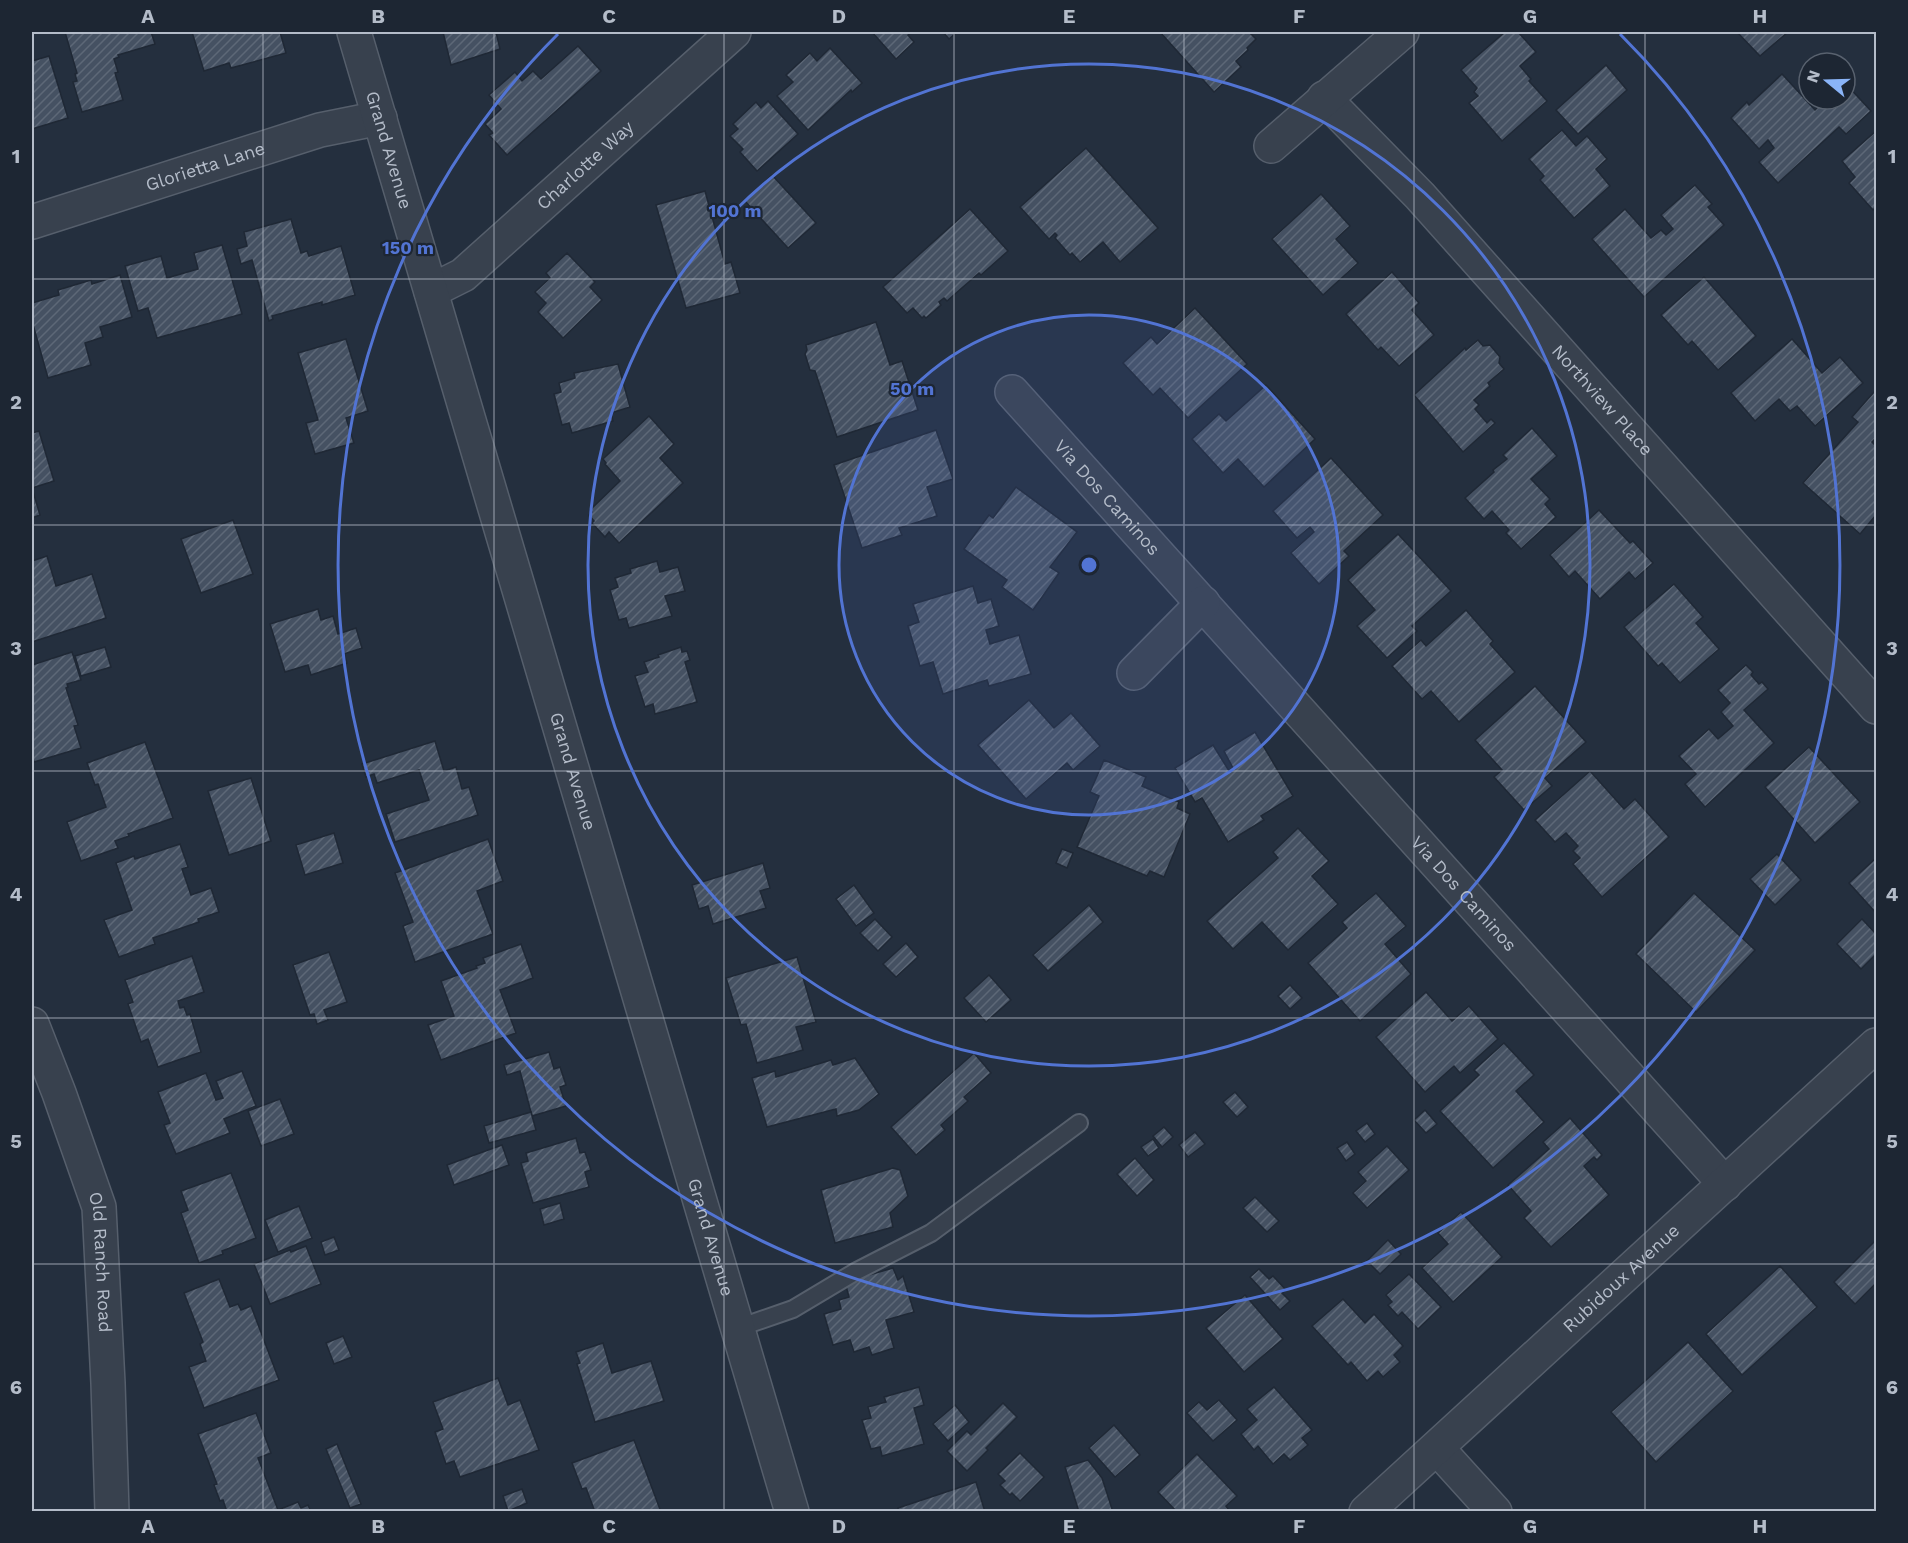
<svg xmlns="http://www.w3.org/2000/svg" width="1908" height="1543" viewBox="0 0 1908 1543" font-family="'Work Sans',sans-serif">
<defs>
<pattern id="building-hatch" width="6" height="6" patternUnits="userSpaceOnUse" patternTransform="scale(1.5)"><rect width="6" height="6" fill="#455162"/><path d="M-1 1l2-2M0 6l6-6M5 7l2-2" fill="none" stroke="#5d6877"/></pattern>
</defs>
<rect width="100%" height="100%" fill="#242f3e"/>
<g fill="url(#building-hatch)" stroke="#1f2835" stroke-width="1.5">
<polygon points="65,32 151,32 155,44 118,55 119,57 114,59 118,72 115,73 123,100 82,112 73,82 77,81 75,74 77,73"/>
<polygon points="192,32 280,32 286,53 231,68 229,63 204,71"/>
<polygon points="443,32 496,32 500,49 451,65"/>
<polygon points="872,32 912,32 908,35 914,42 896,59"/>
<polygon points="943,32 957,32 949,39"/>
<polygon points="1160,32 1249,32 1256,39 1247,48 1248,50 1236,61 1241,67 1214,92"/>
<polygon points="1505,32 1518,32 1536,52 1520,66 1531,79 1529,81 1547,101 1502,141 1469,103 1478,96 1474,92 1477,88 1461,70"/>
<polygon points="1737,32 1788,32 1760,56"/>
<polygon points="578,46 601,71 507,155 489,135 493,133 485,124 501,109 489,95 515,72 522,81 533,71 541,79"/>
<polygon points="830,48 862,83 852,92 851,90 808,130 777,96 793,82 786,75 810,53 817,61"/>
<polygon points="49,56 68,118 32,129 32,61"/>
<polygon points="1606,65 1627,90 1578,134 1556,110"/>
<polygon points="1782,74 1815,110 1826,99 1845,99 1845,83 1871,111 1846,134 1839,127 1778,183 1759,162 1774,148 1768,140 1759,149 1731,118 1747,102 1749,105"/>
<polygon points="768,101 798,134 757,171 740,152 743,149 730,136 738,129 733,124 756,102 761,108"/>
<polygon points="1562,130 1576,146 1587,136 1607,159 1596,169 1610,186 1574,218 1540,180 1544,176 1529,159"/>
<polygon points="1876,131 1876,207 1873,210 1849,183 1855,177 1842,161"/>
<polygon points="1086,148 1158,228 1120,262 1103,242 1080,262 1072,253 1070,255 1055,238 1057,235 1055,233 1049,239 1020,207"/>
<polygon points="772,175 816,223 788,248 745,201"/>
<polygon points="1695,185 1712,204 1708,207 1724,225 1644,297 1592,239 1625,209 1651,238 1661,230 1666,235 1673,229 1661,215"/>
<polygon points="705,191 725,264 731,262 740,293 686,308 656,205"/>
<polygon points="1321,194 1350,226 1336,239 1358,263 1323,295 1272,239"/>
<polygon points="970,209 1008,251 981,275 979,273 947,301 944,298 939,302 941,305 926,318 924,316 922,318 913,308 907,313 883,287"/>
<polygon points="291,219 301,253 307,251 309,256 341,246 355,295 322,305 322,302 272,316 273,319 269,321 252,260 241,264 237,249 247,246 244,232"/>
<polygon points="222,245 242,314 157,338 148,308 138,311 125,266 161,256 167,278 198,269 194,253"/>
<polygon points="567,253 595,282 590,287 602,300 563,338 538,312 546,303 535,292 550,278 546,273"/>
<polygon points="1392,272 1419,303 1412,310 1434,335 1399,366 1381,347 1378,350 1346,314"/>
<polygon points="120,275 132,317 100,327 103,337 85,343 91,365 48,378 32,321 32,303 59,295 58,290 91,280 92,284"/>
<polygon points="1704,277 1756,336 1718,370 1692,341 1688,345 1661,315"/>
<polygon points="1195,308 1247,364 1188,418 1160,388 1153,395 1123,363 1151,337 1157,344"/>
<polygon points="876,322 890,365 902,361 918,410 837,437 815,371 810,370 805,354 807,350 806,345"/>
<polygon points="346,339 368,411 346,418 354,443 315,454 306,423 318,420 298,353"/>
<polygon points="1792,339 1822,373 1840,357 1863,383 1815,426 1797,406 1790,411 1779,399 1755,421 1731,393"/>
<polygon points="1478,340 1483,346 1490,345 1500,357 1499,363 1504,369 1488,383 1490,386 1474,400 1479,405 1475,409 1487,423 1491,419 1495,423 1463,452 1414,395 1465,348 1466,350"/>
<polygon points="618,364 630,407 611,413 613,421 572,433 569,423 562,425 554,394 561,392 559,383 575,378 574,373"/>
<polygon points="1266,385 1315,439 1264,487 1238,459 1223,473 1192,439 1219,414 1226,421"/>
<polygon points="1874,392 1876,394 1876,438 1872,442 1876,446 1876,515 1860,534 1803,483 1858,422 1852,417"/>
<polygon points="649,416 674,444 660,458 683,483 619,543 609,532 605,537 592,523 594,521 589,515 592,512 590,510 620,481 605,464 606,463 603,459"/>
<polygon points="1532,428 1557,456 1531,479 1550,499 1545,504 1556,517 1521,549 1506,533 1509,530 1492,511 1484,519 1465,498 1494,472 1493,470 1507,459 1503,455"/>
<polygon points="936,430 953,479 927,487 937,516 899,528 902,535 862,548 834,465"/>
<polygon points="39,431 54,481 32,488 40,515 32,518 32,433"/>
<polygon points="1331,458 1383,515 1344,551 1349,556 1319,584 1291,553 1314,532 1310,527 1297,538 1273,511"/>
<polygon points="1016,487 1077,532 1050,567 1059,573 1033,610 1002,587 1007,580 964,549 989,515 993,518"/>
<polygon points="1599,510 1630,543 1633,541 1653,563 1635,579 1629,572 1600,599 1575,571 1569,577 1550,555"/>
<polygon points="233,520 253,574 201,593 181,539"/>
<polygon points="1398,534 1451,591 1412,626 1417,631 1387,658 1357,626 1375,610 1348,580"/>
<polygon points="47,556 56,586 92,574 106,618 32,642 32,561"/>
<polygon points="657,561 660,572 678,567 685,591 665,596 672,616 629,628 626,618 619,620 610,590 618,587 615,578 631,573 630,569"/>
<polygon points="1674,584 1703,617 1696,623 1719,649 1680,683 1662,663 1658,666 1624,627"/>
<polygon points="973,586 978,603 991,599 999,626 986,630 990,644 1019,635 1031,674 989,686 987,680 943,694 933,662 920,666 908,626 919,622 913,604"/>
<polygon points="318,609 321,620 333,616 338,634 356,628 362,648 344,654 347,663 311,675 308,665 285,672 270,624"/>
<polygon points="1466,610 1493,641 1490,644 1515,672 1459,722 1431,691 1422,699 1392,666 1421,640 1426,646"/>
<polygon points="105,647 111,667 81,676 75,656"/>
<polygon points="681,647 682,652 687,651 690,660 685,662 697,702 655,714 653,704 645,707 635,676 648,672 644,662 659,657 658,655"/>
<polygon points="72,652 81,680 67,684 68,687 66,688 78,725 74,726 81,748 34,762 32,755 32,665"/>
<polygon points="1746,665 1753,672 1751,675 1759,684 1762,682 1768,689 1744,710 1774,743 1705,807 1685,784 1696,774 1679,756 1709,729 1718,739 1733,726 1721,712 1730,703 1718,690"/>
<polygon points="1535,686 1586,742 1545,778 1552,786 1524,810 1494,777 1502,770 1475,740"/>
<polygon points="1029,700 1054,728 1071,713 1100,746 1073,770 1067,763 1026,799 978,745"/>
<polygon points="1255,732 1293,796 1261,816 1264,820 1228,842 1202,798 1195,802 1175,768 1213,745 1229,771 1233,768 1224,751"/>
<polygon points="435,741 444,771 456,767 462,789 469,787 478,815 395,842 386,814 429,800 419,770 377,783 374,774 366,777 362,764"/>
<polygon points="145,742 173,818 128,834 129,836 115,841 118,848 81,861 67,822 106,807 98,784 95,785 87,763"/>
<polygon points="1809,747 1860,802 1815,843 1765,787"/>
<polygon points="1104,760 1146,777 1142,786 1179,802 1177,808 1190,814 1164,877 1150,871 1147,876 1077,847 1099,796 1090,792"/>
<polygon points="1590,771 1624,809 1635,799 1669,837 1602,897 1573,864 1580,858 1573,851 1578,846 1566,833 1555,842 1535,820"/>
<polygon points="251,778 271,841 229,855 208,791"/>
<polygon points="1298,828 1329,861 1312,876 1338,904 1288,950 1262,922 1233,949 1207,921 1278,858 1273,852"/>
<polygon points="334,833 343,863 305,875 296,845"/>
<polygon points="488,839 503,881 477,891 493,934 415,962 403,926 413,922 395,873"/>
<polygon points="180,844 188,867 182,869 191,895 211,888 219,912 198,919 199,922 153,938 155,944 119,957 104,920 132,910 116,863 134,856 135,859"/>
<polygon points="1062,849 1073,853 1067,868 1056,863"/>
<polygon points="1777,854 1801,880 1775,905 1750,879"/>
<polygon points="1876,858 1876,913 1849,883"/>
<polygon points="763,863 770,888 760,891 766,908 713,924 708,906 699,909 692,885"/>
<polygon points="854,885 874,913 856,926 836,899"/>
<polygon points="1376,893 1406,926 1385,944 1411,974 1360,1021 1308,963 1347,928 1342,922"/>
<polygon points="1694,893 1755,950 1696,1012 1636,954"/>
<polygon points="1089,905 1103,922 1048,971 1033,955"/>
<polygon points="875,919 892,937 878,951 860,933"/>
<polygon points="1862,919 1876,934 1876,954 1861,969 1837,944"/>
<polygon points="906,943 918,957 896,977 883,964"/>
<polygon points="521,944 533,978 500,990 516,1033 441,1060 428,1025 454,1016 441,981 477,968 476,966 485,963 483,958"/>
<polygon points="329,952 347,1002 324,1010 328,1020 317,1024 314,1014 310,1015 293,965"/>
<polygon points="192,956 204,992 178,1001 180,1008 184,1007 187,1015 190,1014 201,1052 158,1067 148,1039 141,1042 128,1004 133,1002 125,980"/>
<polygon points="797,957 816,1022 796,1027 803,1050 757,1063 746,1024 741,1025 726,978"/>
<polygon points="989,975 1011,1000 986,1022 964,998"/>
<polygon points="1290,985 1302,998 1290,1009 1278,996"/>
<polygon points="1426,992 1452,1021 1469,1006 1498,1039 1460,1073 1454,1066 1425,1092 1376,1037"/>
<polygon points="1504,1043 1534,1075 1516,1091 1544,1122 1493,1168 1440,1111 1479,1075 1474,1070"/>
<polygon points="549,1052 554,1069 560,1067 566,1085 560,1087 566,1106 532,1116 520,1071 507,1075 504,1065"/>
<polygon points="974,1053 991,1073 964,1097 968,1101 941,1125 945,1130 916,1155 891,1127"/>
<polygon points="855,1058 879,1094 859,1110 837,1116 836,1109 767,1127 752,1078 775,1071 776,1077 831,1060 833,1065"/>
<polygon points="242,1071 256,1106 224,1119 230,1133 176,1154 164,1125 170,1123 158,1092 206,1073 216,1100 223,1098 216,1081"/>
<polygon points="1235,1092 1248,1107 1237,1117 1223,1102"/>
<polygon points="280,1099 294,1134 261,1146 248,1111"/>
<polygon points="1425,1110 1437,1124 1426,1133 1414,1120"/>
<polygon points="531,1112 536,1130 489,1143 484,1126"/>
<polygon points="1570,1118 1602,1155 1597,1160 1594,1157 1584,1166 1609,1195 1551,1247 1524,1218 1531,1211 1508,1185 1549,1149 1543,1142"/>
<polygon points="1367,1123 1375,1134 1365,1142 1356,1131"/>
<polygon points="1164,1127 1173,1137 1162,1147 1153,1136"/>
<polygon points="1195,1132 1205,1144 1188,1157 1179,1145"/>
<polygon points="576,1138 580,1153 585,1152 591,1170 585,1172 589,1187 533,1203 521,1163 528,1161 526,1153"/>
<polygon points="1153,1139 1159,1148 1148,1156 1141,1147"/>
<polygon points="1347,1142 1355,1154 1346,1161 1337,1148"/>
<polygon points="502,1145 509,1165 454,1185 447,1165"/>
<polygon points="1387,1146 1409,1170 1367,1208 1353,1193 1366,1181 1358,1172"/>
<polygon points="1135,1158 1154,1180 1137,1196 1117,1174"/>
<polygon points="893,1168 900,1170 908,1196 890,1213 893,1227 835,1243 821,1190"/>
<polygon points="231,1173 256,1238 222,1251 223,1254 199,1263 181,1213 188,1210 181,1191"/>
<polygon points="1255,1197 1279,1221 1267,1232 1243,1208"/>
<polygon points="560,1203 564,1219 544,1225 540,1209"/>
<polygon points="299,1206 312,1238 278,1252 265,1220"/>
<polygon points="1461,1212 1502,1257 1453,1302 1422,1268 1448,1244 1438,1233"/>
<polygon points="334,1237 339,1250 325,1255 321,1242"/>
<polygon points="1388,1240 1401,1254 1380,1274 1367,1261"/>
<polygon points="1876,1240 1876,1283 1855,1304 1834,1282"/>
<polygon points="306,1246 321,1284 270,1304 254,1264 290,1250 291,1252"/>
<polygon points="1780,1266 1817,1307 1742,1375 1706,1334"/>
<polygon points="893,1268 898,1280 903,1276 914,1312 886,1320 894,1348 872,1355 869,1347 854,1352 850,1340 833,1345 824,1314 841,1309 839,1300 849,1297 845,1282"/>
<polygon points="1259,1269 1269,1279 1273,1276 1286,1290 1282,1293 1290,1301 1280,1310 1250,1277"/>
<polygon points="1409,1274 1441,1307 1418,1329 1402,1312 1398,1316 1388,1305 1392,1302 1386,1295"/>
<polygon points="219,1279 230,1307 238,1304 241,1310 251,1306 279,1380 204,1408 189,1367 206,1361 200,1344 203,1342 184,1293"/>
<polygon points="1245,1295 1283,1339 1244,1372 1206,1328"/>
<polygon points="1343,1299 1365,1323 1374,1314 1403,1346 1394,1355 1400,1362 1383,1377 1378,1371 1367,1381 1351,1362 1348,1365 1312,1326"/>
<polygon points="343,1336 352,1357 334,1364 326,1343"/>
<polygon points="1688,1342 1733,1391 1656,1462 1611,1412"/>
<polygon points="603,1343 612,1373 651,1361 664,1401 595,1422 577,1364 580,1363 576,1352"/>
<polygon points="498,1378 508,1405 520,1400 539,1450 460,1477 454,1461 446,1464 435,1432 443,1429 433,1402"/>
<polygon points="919,1387 924,1405 914,1408 924,1444 882,1456 880,1447 871,1449 862,1420 871,1418 868,1407 886,1402 884,1397"/>
<polygon points="1274,1387 1312,1430 1302,1438 1308,1445 1290,1460 1284,1454 1273,1464 1258,1446 1254,1450 1241,1434 1257,1420 1247,1409"/>
<polygon points="1219,1400 1237,1420 1213,1441 1187,1413 1199,1402 1207,1410"/>
<polygon points="1003,1403 1017,1417 986,1448 988,1450 967,1471 947,1451 967,1431 971,1435"/>
<polygon points="955,1405 969,1422 948,1441 933,1424"/>
<polygon points="256,1413 271,1453 258,1458 278,1510 298,1502 301,1508 308,1505 311,1512 227,1512 223,1500 220,1501 214,1485 217,1484 198,1434"/>
<polygon points="1114,1425 1140,1455 1115,1477 1089,1448"/>
<polygon points="634,1440 661,1512 595,1512 586,1488 582,1489 572,1463"/>
<polygon points="337,1444 361,1504 350,1508 326,1449"/>
<polygon points="1020,1453 1044,1477 1020,1501 1012,1493 1010,1495 1000,1485 1005,1481 998,1474"/>
<polygon points="1197,1454 1237,1496 1226,1506 1230,1512 1177,1512 1158,1492"/>
<polygon points="1088,1460 1102,1478 1113,1512 1079,1512 1065,1467"/>
<polygon points="976,1482 985,1512 899,1512 898,1508"/>
<polygon points="522,1489 527,1503 508,1511 503,1496"/>
</g>
<g fill="none" stroke-linecap="round" stroke-linejoin="round">
<defs>
<polyline id="service" points="738,1328 793,1309 855,1272 931,1233 1079,1123"/>
<g id="minor">
<path id="s1" d="M 1324,98 L 1420,196 L 1876,707"/>
<polyline points="1271,146 1402,32"/>
<path id="s2" d="M 32,222 L 320,130 L 380,118"/>
<path id="s3" d="M 431,291 L 463,275 L 734,32"/>
<path id="s4" d="M 1012,392 L 1725,1184"/>
<polyline points="1134,673 1203,603"/>
<path id="s5" d="M 32,1024 L 59,1093 L 99,1207 L 108,1383 L 112,1512"/>
<polyline points="1437,1448 1495,1512"/>
<path id="s6" d="M 1366,1512 L 1876,1045"/>
</g>
<g id="tertiary">
<path id="s7" d="M 354,32 L 792,1512"/>
</g>
</defs>
<use href="#service" stroke="#565f6c" stroke-width="20"/>
<use href="#minor" stroke="#565f6c" stroke-width="36"/>
<use href="#tertiary" stroke="#565f6c" stroke-width="36"/>
<use href="#service" stroke="#38414e" stroke-width="16"/>
<use href="#minor" stroke="#38414e" stroke-width="33"/>
<use href="#tertiary" stroke="#38414e" stroke-width="33"/>
</g>
<path fill="none" stroke="#b4bcc9" stroke-width="1.5" stroke-opacity="0.55" d="M 263,32 L 263,1512M 494,32 L 494,1512M 724,32 L 724,1512M 954,32 L 954,1512M 1184,32 L 1184,1512M 1414,32 L 1414,1512M 1645,32 L 1645,1512M 32,279 L 1876,279M 32,525 L 1876,525M 32,771 L 1876,771M 32,1018 L 1876,1018M 32,1264 L 1876,1264"/>
<circle cx="1089" cy="565" r="250" fill="#5274d3" fill-opacity=".12"/>
<g fill="none" stroke="#5274d3" stroke-width="3">
<circle cx="1089" cy="565" r="250"/>
<circle cx="1089" cy="565" r="501"/>
<path d="M1620 34A751 751 0 1 1 558 34"/>
</g>
<g text-anchor="middle" stroke-width="4.5" stroke-linejoin="round" paint-order="stroke">
<g font-size="18" fill="#b4bcc9" stroke="#1d2633">
<text dy="6" stroke="none"><textPath href="#s7" startOffset="123">Grand Avenue</textPath></text>
<text dy="6" stroke="none"><textPath href="#s3" startOffset="200">Charlotte Way</textPath></text>
<text dy="6" stroke="none"><textPath href="#s2" startOffset="182">Glorietta Lane</textPath></text>
<text dy="6" stroke="none"><textPath href="#s1" startOffset="411">Northview Place</textPath></text>
<text dy="6" stroke="none"><textPath href="#s4" startOffset="142">Via Dos Caminos</textPath></text>
<text dy="6" stroke="none"><textPath href="#s7" startOffset="771">Grand Avenue</textPath></text>
<text dy="6" stroke="none"><textPath href="#s4" startOffset="675">Via Dos Caminos</textPath></text>
<text dy="6" stroke="none"><textPath href="#s7" startOffset="1257">Grand Avenue</textPath></text>
<text dy="6" stroke="none"><textPath href="#s5" startOffset="250">Old Ranch Road</textPath></text>
<text dy="6" stroke="none"><textPath href="#s6" startOffset="346">Rubidoux Avenue</textPath></text>
</g>
</g>
<circle cx="1089" cy="565" r="9" fill="#5274d3" stroke="#1d2633" stroke-width="3"/>
<g font-size="18" text-anchor="middle" font-weight="bold" fill="#5274d3" stroke="#1d2633" stroke-width="4.5" stroke-linejoin="round" paint-order="stroke">
<text x="735" y="217">100 m</text>
<text x="408" y="254">150 m</text>
<text x="912" y="395">50 m</text>
</g>
<rect width="1908" height="1543" fill="none" stroke="#1d2633" stroke-width="66"/>
<g transform="translate(1827 81) rotate(289)"><circle r="28" fill="#1d2633" stroke="#59626f" stroke-width="1.5"/>
<path d="M0-4.5L10 22L0 15L-10 22Z" fill="#8ab4f8"/>
<text y="-9" font-size="16" font-weight="bold" text-anchor="middle" fill="#b4bcc9">N</text>
</g>
<rect x="33" y="33" width="1842" height="1477" fill="none" stroke="#b4bcc9" stroke-width="2"/>
<g font-size="20" text-anchor="middle" font-weight="bold" fill="#b4bcc9">
<text x="148" y="23">A</text>
<text x="378" y="23">B</text>
<text x="609" y="23">C</text>
<text x="839" y="23">D</text>
<text x="1069" y="23">E</text>
<text x="1299" y="23">F</text>
<text x="1530" y="23">G</text>
<text x="1760" y="23">H</text>
<text x="16" y="163">1</text>
<text x="1892" y="163">1</text>
<text x="16" y="409">2</text>
<text x="1892" y="409">2</text>
<text x="16" y="655">3</text>
<text x="1892" y="655">3</text>
<text x="16" y="901">4</text>
<text x="1892" y="901">4</text>
<text x="16" y="1148">5</text>
<text x="1892" y="1148">5</text>
<text x="16" y="1394">6</text>
<text x="1892" y="1394">6</text>
<text x="148" y="1533">A</text>
<text x="378" y="1533">B</text>
<text x="609" y="1533">C</text>
<text x="839" y="1533">D</text>
<text x="1069" y="1533">E</text>
<text x="1299" y="1533">F</text>
<text x="1530" y="1533">G</text>
<text x="1760" y="1533">H</text>
</g>
</svg>
